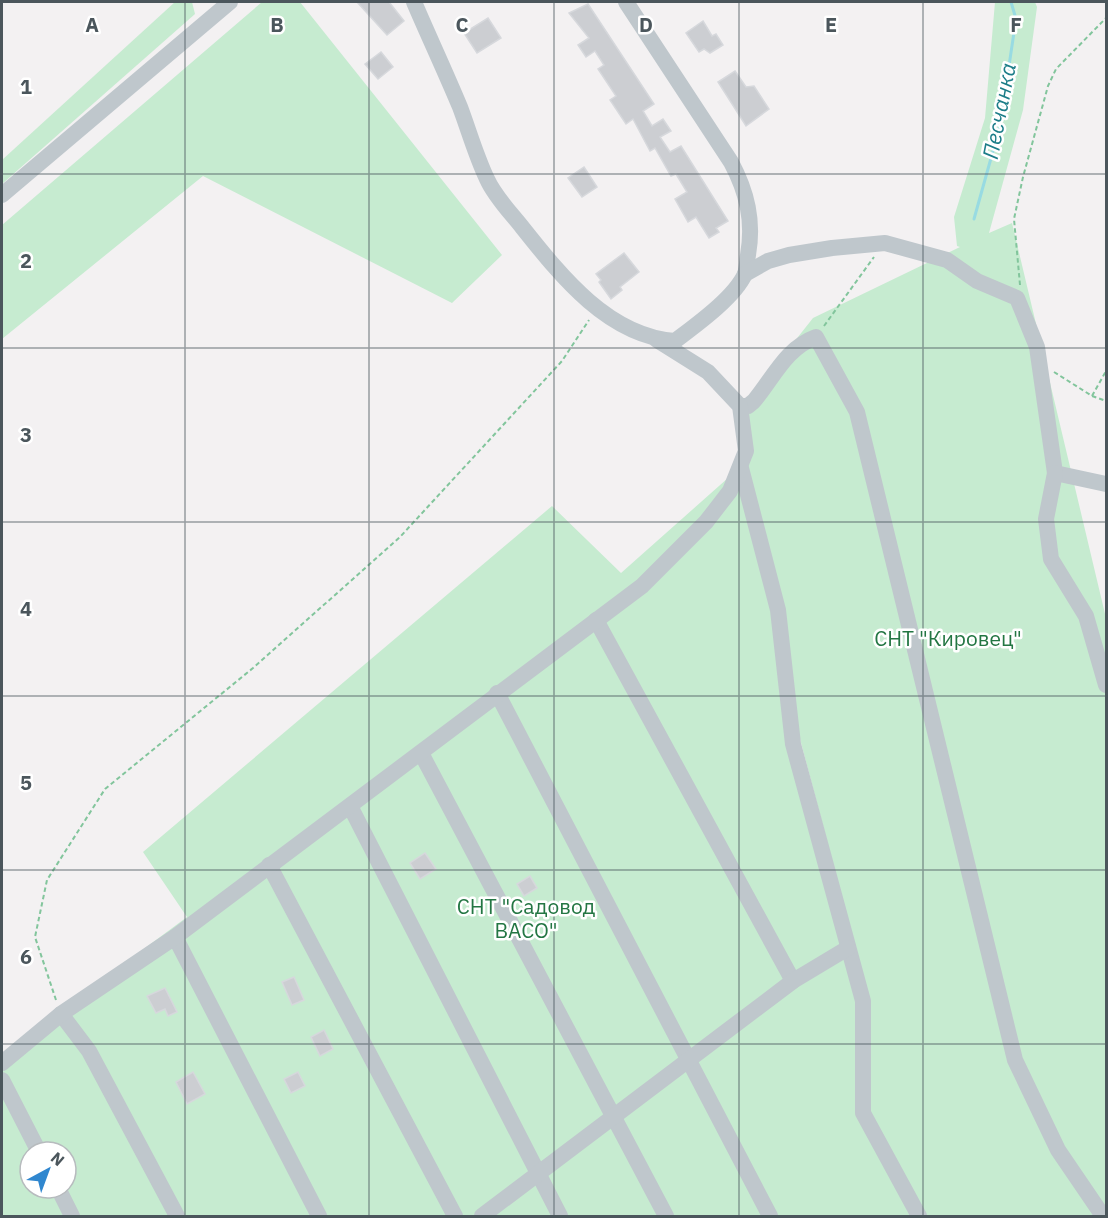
<svg xmlns="http://www.w3.org/2000/svg" width="1108" height="1218" viewBox="0 0 1108 1218" font-family="'IBM Plex Sans',sans-serif">
<rect width="100%" height="100%" fill="#f3f1f2"/>
<g fill="#c6ebd0" fill-rule="evenodd">
<polygon points="175,2 192,2 195,14 2,184 2,160"/>
<polygon points="262,2 300,2 502,255 452,303 203,176 2,339 2,225"/>
<polygon points="995,2 1035,2 1037,7 1023,110 989,233 1012,223 1106,618 1106,1216 924,1216 868,1114 869,999 800,739 734,418 813,318 960,247 957,246 954,217 985,118"/>
<path d="M 737,470 L 773,611 L 789,744 L 859,1001 L 859,1113 L 911,1216 L 2,1216 L 2,1054 L 187,917 L 143,852 L 552,506 L 621,573 ZM 30,1152 L 66,1152 L 66,1188 L 30,1188 Z"/>
</g>
<g fill="none" stroke-linecap="round" stroke-linejoin="round">
<polyline stroke="#98dbe2" stroke-width="3" points="974,219 1000,126 1016,19 1011,2"/>
</g>
<g fill="#ccced2" stroke="#d6d8dc" stroke-width="1.5">
<polygon points="357,2 389,2 404,21 387,35"/>
<polygon points="588,4 654,104 643,111 652,126 663,119 671,131 660,137 670,152 681,146 728,221 716,228 719,232 709,238 696,217 688,222 675,199 687,192 676,174 671,176 655,148 650,151 633,119 626,124 610,100 616,96 598,69 604,65 595,51 586,57 578,45 589,38 569,13"/>
<polygon points="488,18 501,38 477,53 464,33"/>
<polygon points="703,21 712,36 716,34 723,45 710,53 704,49 699,52 686,33"/>
<polygon points="381,52 393,67 378,79 365,64"/>
<polygon points="735,71 746,87 754,86 769,109 746,126 718,82"/>
<polygon points="584,167 597,187 582,197 568,178"/>
<polygon points="624,253 639,272 620,287 622,290 611,299 599,282 601,280 596,274"/>
<polygon points="425,853 436,869 420,879 410,863"/>
<polygon points="530,876 537,888 524,896 517,884"/>
<polygon points="294,977 304,1000 292,1005 282,982"/>
<polygon points="165,988 177,1012 168,1016 165,1009 156,1013 147,996"/>
<polygon points="324,1030 333,1049 320,1056 311,1037"/>
<polygon points="193,1072 205,1094 187,1104 176,1082"/>
<polygon points="298,1072 305,1086 291,1093 284,1079"/>
</g>
<g fill="none" stroke-linecap="round" stroke-linejoin="round">
<g stroke="#82c59c" stroke-width="2" stroke-dasharray="4.5 3" stroke-linecap="butt">
<polyline points="1020,285 1014,219 1023,177 1048,86 1056,69 1106,18"/>
<polyline points="824,326 874,257"/>
<polyline points="1054,372 1092,396 1106,401"/>
<polyline points="1092,396 1106,371"/>
<polyline points="56,1000 35,937 47,880 105,789 253,668 400,537 562,361 589,320"/>
</g>
<g stroke="#bfc7cc" stroke-width="16">
<path d="M 414,2 C 429,37 445,71 460,107 C 469,131 476,156 487,179 C 495,197 511,213 522,227 C 561,276 608,336 675,341 C 696,325 734,298 745,274 C 747,268 747,261 748,255 C 754,221 747,192 731,162 L 626,2"/>
<polyline points="2,195 230,2"/>
<polyline points="745,274 768,261 789,255 832,248 885,243 947,260 977,281 1017,298 1037,347 1055,473 1106,484"/>
<path d="M 740,406 L 748,406 L 754,401 C 774,377 786,348 816,337 L 857,412 L 1015,1060 L 1058,1150 L 1103,1216"/>
<polyline points="741,468 778,610 793,744 863,1001 863,1113 919,1216"/>
<polyline points="1055,473 1046,519 1051,559 1086,616 1106,685"/>
<polyline points="596,620 793,981"/>
<polyline points="497,693 770,1216"/>
<polyline points="421,753 666,1216"/>
<polyline points="350,806 560,1216"/>
<polyline points="269,865 455,1216"/>
<polyline points="175,937 319,1216"/>
<polyline points="61,1014 89,1051 177,1216"/>
<polyline points="2,1063 61,1014 175,937 642,586 706,522 730,491 746,451 740,406 708,372 657,340"/>
<polyline points="2,1080 39,1152"/>
<polyline points="58,1188 72,1216"/>
<polyline points="482,1216 793,981 848,948"/>
</g>
</g>
<path fill="none" stroke="#4b565c" stroke-width="1.5" stroke-opacity="0.55" d="M 185,2 L 185,1216M 369,2 L 369,1216M 554,2 L 554,1216M 739,2 L 739,1216M 923,2 L 923,1216M 2,174 L 1106,174M 2,348 L 1106,348M 2,522 L 1106,522M 2,696 L 1106,696M 2,870 L 1106,870M 2,1044 L 1106,1044"/>
<g text-anchor="middle" stroke-width="5" stroke-linejoin="round" paint-order="stroke">
<g font-size="21" fill="#237643" stroke="#fff">
<text x="948" y="646">СНТ "Кировец"</text>
<text x="526" y="914">СНТ "Садовод<tspan x="526" dy="24">ВАСО"</tspan></text>
</g>
<g font-size="22" font-style="italic" fill="#1c7d88" stroke="#fff">
<text transform="translate(999 111) rotate(-79)" y="8">Песчанка</text>
</g>
</g>
<g font-size="20" text-anchor="middle" font-weight="bold" fill="#4b565c" stroke="#fff" stroke-width="5" stroke-linejoin="round" paint-order="stroke">
<text x="92" y="32">A</text>
<text x="277" y="32">B</text>
<text x="462" y="32">C</text>
<text x="646" y="32">D</text>
<text x="831" y="32">E</text>
<text x="1016" y="32">F</text>
<text x="26" y="94">1</text>
<text x="26" y="268">2</text>
<text x="26" y="442">3</text>
<text x="26" y="616">4</text>
<text x="26" y="790">5</text>
<text x="26" y="964">6</text>
</g>
<rect width="1108" height="1218" fill="none" stroke="#4b565c" stroke-width="6"/>
<g transform="translate(48 1170) rotate(41)"><circle r="28" fill="#ffffff" stroke="#b7bbbe" stroke-width="1.5"/>
<path d="M0-4.5L10 22L0 15L-10 22Z" fill="#3087cf"/>
<text y="-9" font-size="16" font-weight="bold" text-anchor="middle" fill="#4b565c">N</text>
</g>
</svg>
